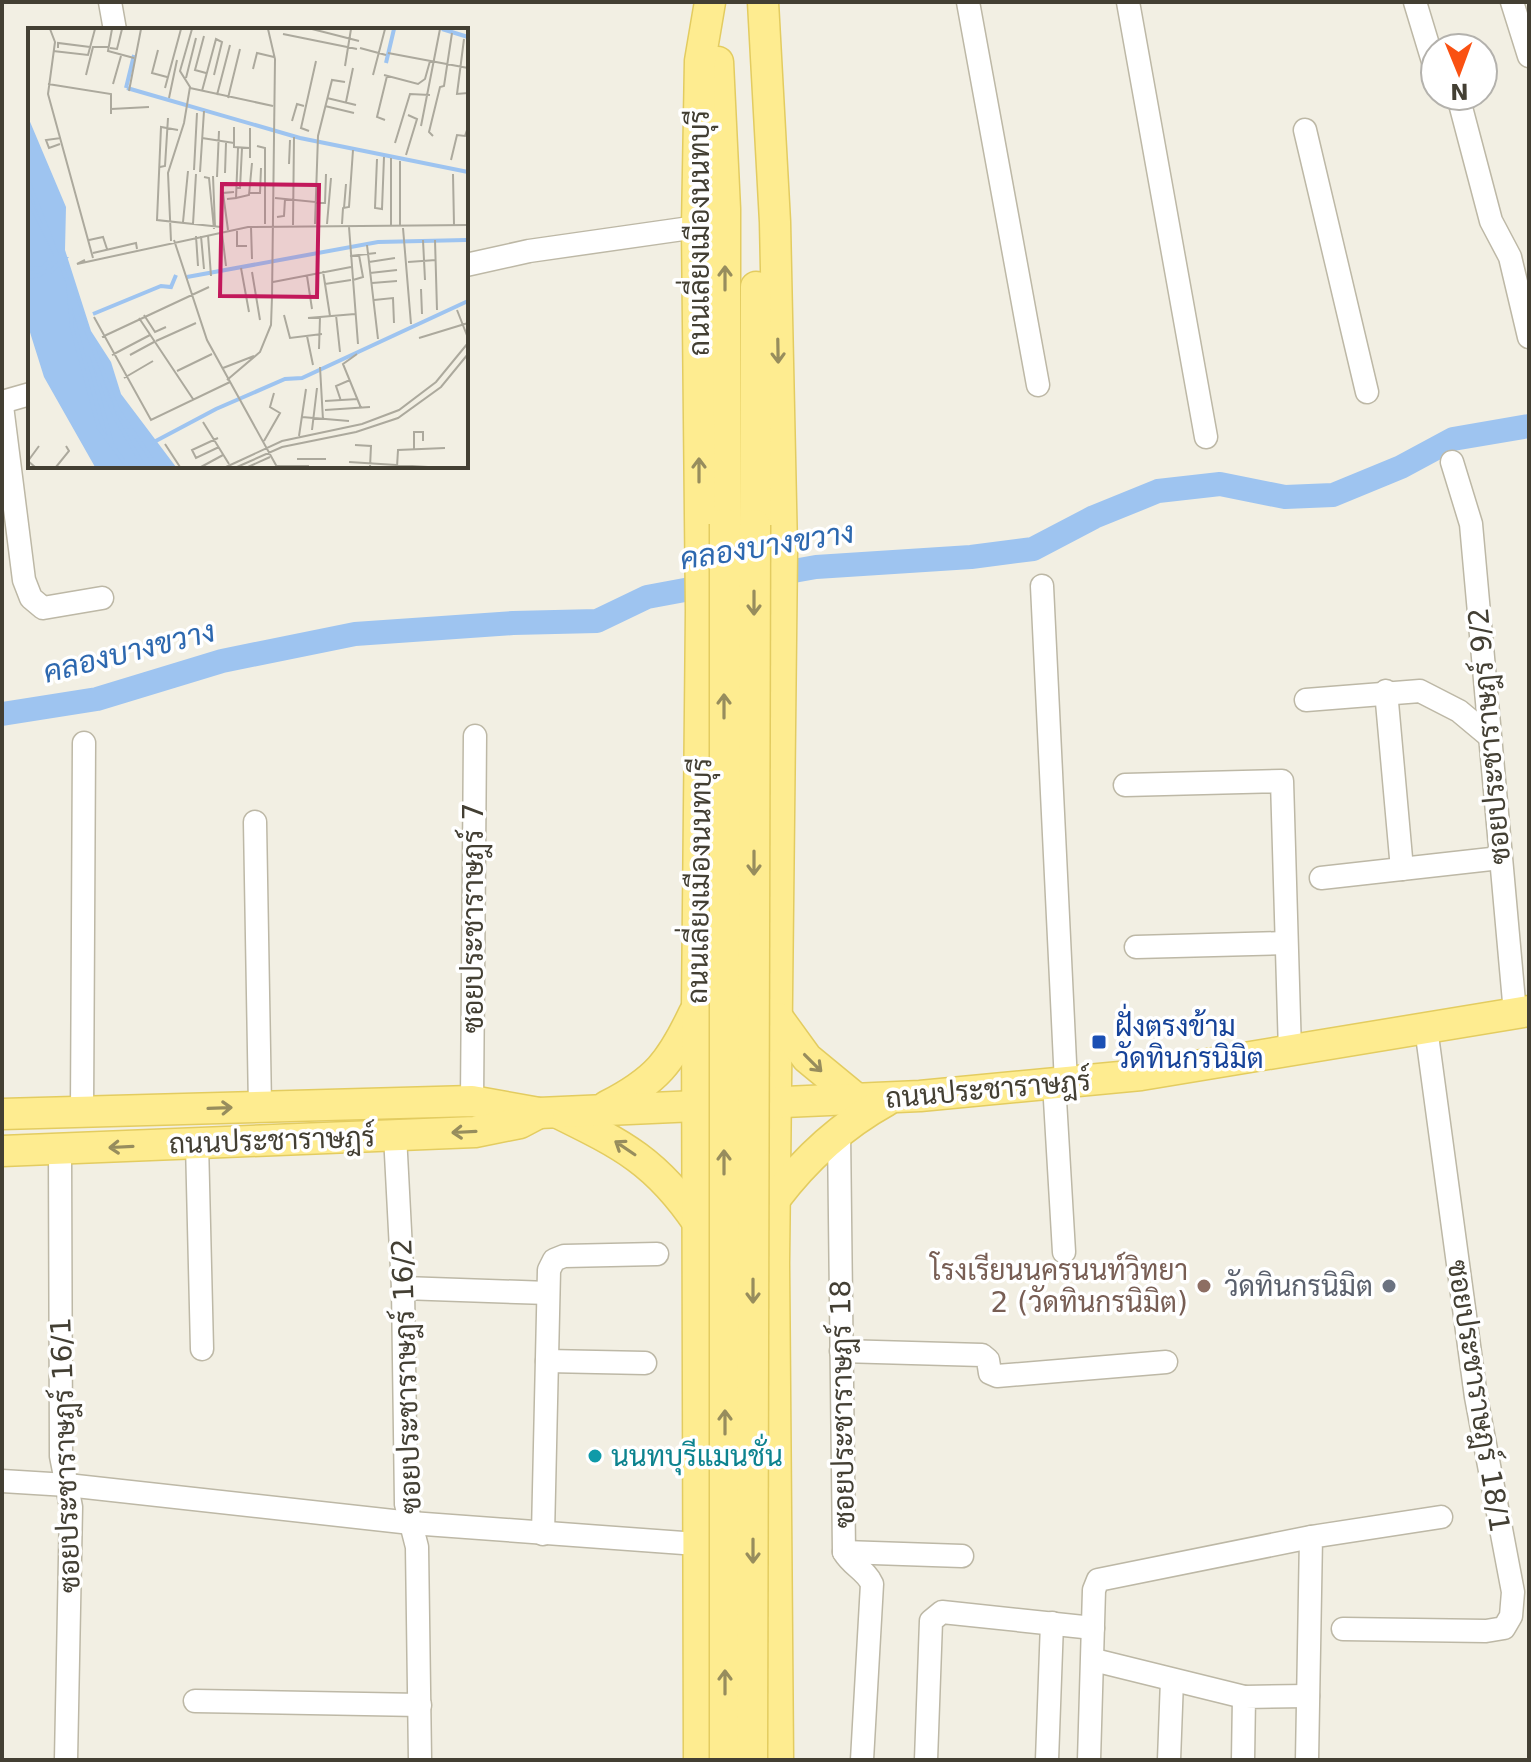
<svg xmlns="http://www.w3.org/2000/svg" width="1531" height="1762" viewBox="0 0 1531 1762" font-family="'DejaVu Sans',Sarabun,sans-serif">
<rect width="100%" height="100%" fill="#f2efe3"/>
<g fill="none" stroke-linecap="round" stroke-linejoin="round">
<g stroke="#9ec4f0" stroke-width="24">
<polyline points="765,576 816,567 971,557 1033,549 1094,517 1158,491 1220,484 1285,497 1333,495 1401,467 1453,439 1529,426"/>
<polyline points="2,714 97,699 222,661 355,634 513,623 597,621 647,597 717,584"/>
</g>
<defs>
<g id="minor">
<polyline points="110,2 115,30"/>
<polyline points="968,2 1038,385"/>
<polyline points="1128,2 1206,437"/>
<polyline points="1415,2 1435,68"/>
<polyline points="1512,2 1529,56"/>
<polyline points="1458,96 1491,221 1510,257 1529,337"/>
<polyline points="1305,130 1367,392"/>
<polyline points="466,265 529,251 697,227"/>
<polyline points="2,402 30,394"/>
<polyline points="2,406 24,580 31,598 43,608 102,598"/>
<polyline points="1452,462 1471,524 1515,1013"/>
<polyline points="1042,586 1066,1083"/>
<polyline points="1386,691 1402,869"/>
<polyline points="1306,700 1420,691 1459,711 1489,736"/>
<polyline points="1125,785 1282,781 1290,1052"/>
<polyline points="255,822 260,1107"/>
<polyline points="1321,878 1500,858"/>
<polyline points="1136,947 1286,943"/>
<polyline points="1054,1083 1064,1252"/>
<polyline points="472,1101 475,736"/>
<polyline points="82,1112 84,743"/>
<path d="M 839,1132 L 844,1552 C 852,1566 866,1570 872,1584 L 862,1760"/>
<polyline points="395,1135 403,1288 406,1504 417,1547 420,1760"/>
<polyline points="197,1143 202,1349"/>
<polyline points="60,1149 61,1456 71,1507 66,1760"/>
<polyline points="403,1288 548,1293"/>
<polyline points="841,1351 982,1355 988,1360 990,1373 997,1376 1166,1362"/>
<polyline points="547,1361 645,1363"/>
<polyline points="2,1481 67,1485 411,1523 697,1544"/>
<polyline points="543,1534 549,1270 554,1260 564,1256 657,1254"/>
<polyline points="844,1552 962,1556"/>
<polyline points="1343,1629 1486,1631 1504,1628 1511,1616 1513,1592 1476,1397 1426,1028"/>
<polyline points="1094,1660 1244,1697"/>
<polyline points="195,1701 420,1705"/>
<polyline points="926,1760 931,1621 942,1612 1093,1628"/>
<polyline points="1047,1760 1052,1623"/>
<polyline points="1089,1760 1094,1590 1098,1580 1311,1537"/>
<polyline points="1169,1760 1172,1680"/>
<polyline points="1243,1760 1244,1697 1308,1696"/>
<polyline points="1307,1760 1311,1537 1441,1517"/>
</g>
<g id="major">
<polyline points="763,2 775,222 782,550 774,1263 778,1760"/>
<polyline points="718,62 725,209 725,524"/>
<polyline points="755,525 756,287"/>
<polyline points="778,1018 807,1058 858,1100"/>
<path d="M 607,1106 C 656,1081 671,1062 694,1013"/>
<path d="M 558,1113 C 623,1145 657,1162 698,1223"/>
<polyline points="2,1114 472,1101 539,1113 920,1096 1141,1075 1529,1011"/>
<polyline points="2,1151 475,1132 520,1123 539,1113"/>
<path d="M 775,1199 C 806,1158 841,1126 886,1101"/>
<polyline points="699,1760 697,1008 701,611 697,227 700,61 710,2"/>
</g>
</defs>
<use href="#minor" stroke="#bdb8a6" stroke-width="25"/>
<use href="#major" stroke="#e3cc60" stroke-width="33"/>
<use href="#minor" stroke="#fff" stroke-width="22"/>
<use href="#major" stroke="#feec90" stroke-width="30"/>
<defs>
<g id="major-bridge">
<polyline points="725,524 725,1760"/>
<polyline points="752,1760 755,525"/>
</g>
</defs>
<use href="#major-bridge" stroke="#e3cc60" stroke-width="33" stroke-linecap="butt"/>
<use href="#major-bridge" stroke="#feec90" stroke-width="30"/>
</g>
<defs><path id="oneway-shaft" d="M-6 0H5M1.5-3L5.5 0L1.5 3" fill="none" stroke-width="1.6" stroke-linecap="round" stroke-linejoin="round" transform="scale(2)"/></defs>
<g stroke="#978d5d">
<use href="#oneway-shaft" transform="translate(725 278) rotate(-90)"/>
<use href="#oneway-shaft" transform="translate(778 351) rotate(89)"/>
<use href="#oneway-shaft" transform="translate(699 470) rotate(-90)"/>
<use href="#oneway-shaft" transform="translate(754 603) rotate(90)"/>
<use href="#oneway-shaft" transform="translate(724 706) rotate(-90)"/>
<use href="#oneway-shaft" transform="translate(754 863) rotate(90)"/>
<use href="#oneway-shaft" transform="translate(813 1063) rotate(45)"/>
<use href="#oneway-shaft" transform="translate(220 1108) rotate(-2)"/>
<use href="#oneway-shaft" transform="translate(464 1132) rotate(177)"/>
<use href="#oneway-shaft" transform="translate(121 1147) rotate(177)"/>
<use href="#oneway-shaft" transform="translate(625 1148) rotate(-146)"/>
<use href="#oneway-shaft" transform="translate(724 1162) rotate(-90)"/>
<use href="#oneway-shaft" transform="translate(753 1291) rotate(90)"/>
<use href="#oneway-shaft" transform="translate(725 1422) rotate(-90)"/>
<use href="#oneway-shaft" transform="translate(753 1551) rotate(90)"/>
<use href="#oneway-shaft" transform="translate(725 1682) rotate(-90)"/>
</g>
<rect fill="#1a4fb4" stroke="#fff" stroke-width="3" x="1091" y="1034" width="16" height="16" rx="4"/>
<circle fill="#8d6e63" stroke="#fff" stroke-width="3" cx="1204" cy="1286" r="8"/>
<circle fill="#6b7280" stroke="#fff" stroke-width="3" cx="1389" cy="1286" r="8"/>
<circle fill="#0f9aa8" stroke="#fff" stroke-width="3" cx="595" cy="1456" r="8"/>
<g text-anchor="middle" stroke-width="7" stroke-linejoin="round" paint-order="stroke">
<g font-size="28" fill="#433f33" stroke="#fff">
<text transform="translate(699 233) rotate(-90)" y="10">ถนนเลี่ยงเมืองนนทบุรี</text>
<text transform="translate(1489 736) rotate(-95)" y="10">ซอยประชาราษฎร์ 9/2</text>
<text transform="translate(699 881) rotate(-89)" y="10">ถนนเลี่ยงเมืองนนทบุรี</text>
<text transform="translate(473 918) rotate(-90)" y="10">ซอยประชาราษฎร์ 7</text>
<text transform="translate(988 1089) rotate(-5)" y="10">ถนนประชาราษฎร์</text>
<text transform="translate(272 1140) rotate(-2)" y="10">ถนนประชาราษฎร์</text>
<text transform="translate(406 1376) rotate(-92)" y="10">ซอยประชาราษฎร์ 16/2</text>
<text transform="translate(1479 1396) rotate(81)" y="10">ซอยประชาราษฎร์ 18/1</text>
<text transform="translate(842 1404) rotate(-91)" y="10">ซอยประชาราษฎร์ 18</text>
<text transform="translate(65 1455) rotate(-92)" y="10">ซอยประชาราษฎร์ 16/1</text>
</g>
<g font-size="28" fill="#164399" stroke="#fff" text-anchor="start">
<text x="1115" y="1036">ฝั่งตรงข้าม<tspan x="1115" dy="32">วัดทินกรนิมิต</tspan></text>
</g>
<g font-size="28" fill="#785e54" stroke="#fff" text-anchor="end">
<text x="1188" y="1280">โรงเรียนนครนนท์วิทยา<tspan x="1188" dy="32">2 (วัดทินกรนิมิต)</tspan></text>
</g>
<g font-size="28" fill="#5b616d" stroke="#fff" text-anchor="end">
<text x="1373" y="1296">วัดทินกรนิมิต</text>
</g>
<g font-size="28" fill="#0d838f" stroke="#fff" text-anchor="start">
<text x="611" y="1466">นนทบุรีแมนชั่น</text>
</g>
<g font-size="30" font-style="italic" fill="#2d68af" stroke="#fff">
<text transform="translate(767 546) rotate(-9)" y="10">คลองบางขวาง</text>
<text transform="translate(129 652) rotate(-14)" y="10">คลองบางขวาง</text>
</g>
</g>
<g transform="translate(28 28)">
<rect width="440" height="440" fill="#f2efe3"/>
<path d="M 0,89 L 38,179 L 37,222 L 63,303 L 83,334 L 93,366 L 148,439 L 67,439 L 16,349 L 0,298 Z" fill="#9ec4f0"/>
<path fill="none" stroke="#9ec4f0" stroke-width="4" d="M 414,1 L 440,9M 358,35 L 366,1M 98,60 L 106,27M 99,60 L 272,110 L 440,144M 0,153 L 90,382 L 129,439M 0,171 L 35,241M 0,241 L 10,240 L 14,241 L 18,244 L 22,244 L 36,231 L 23,231 L 17,237 L 15,244 L 12,247 L 0,249M 159,249 L 350,214 L 438,212M 40,254 L 44,300 L 71,400 L 100,439M 43,268 L 84,416M 65,286 L 133,258 L 143,259 L 148,247M 50,291 L 87,389 L 116,439M 124,415 L 188,381 L 257,351 L 274,350 L 440,273"/>
<path fill="none" stroke="#aca99d" stroke-width="2" d="M 22,1 L 27,14 L 20,66 L 65,230M 84,1 L 80,23 L 106,30M 240,1 L 247,31 L 244,270M 284,1 L 331,13M 255,6 L 329,21M 176,8 L 167,42 L 178,45M 436,11 L 429,66 L 440,65M 30,20 L 30,15 L 62,19M 82,20 L 89,21 L 94,1M 332,20 L 358,27M 130,22 L 124,45 L 139,49M 25,23 L 60,27 L 67,1M 360,25 L 440,40M 317,38 L 323,1M 225,41 L 229,25 L 246,29M 58,47 L 65,19 L 80,19M 345,47 L 357,1M 356,47 L 390,56 L 397,51 L 402,33M 158,50 L 168,10M 20,56 L 83,66 L 83,86M 85,56 L 93,28M 137,60 L 153,1M 162,60 L 245,78M 101,63 L 113,1M 174,63 L 188,11 L 194,14 L 186,47M 189,67 L 202,17M 141,70 L 149,32M 200,70 L 212,21M 299,70 L 328,77M 318,74 L 325,40M 297,78 L 326,85M 83,81 L 121,79M 357,92 L 349,89 L 359,48M 264,93 L 269,76 L 276,78M 393,98 L 412,1M 206,99 L 206,119 L 222,120M 150,102 L 133,99 L 129,192 L 193,199M 281,103 L 273,100 L 288,33M 405,108 L 401,104 L 412,59 L 416,58 L 424,5M 174,110 L 206,115M 367,115 L 382,66 L 402,67M 32,116 L 21,120 L 18,112 L 33,110M 229,118 L 237,120 L 237,196M 378,127 L 389,91 L 380,87M 222,130 L 222,100M 363,130 L 363,197M 349,131 L 347,180 L 354,181 L 356,129M 423,132 L 429,107 L 437,108 L 440,99M 261,136 L 262,112M 132,139 L 137,138 L 140,90M 166,142 L 169,85M 172,144 L 176,83M 197,145 L 198,115M 425,146 L 426,197M 185,148 L 187,199M 176,149 L 181,150 L 186,201M 189,149 L 191,103M 208,160 L 212,160 L 214,120M 222,165 L 232,165 L 233,140M 208,170 L 221,167 L 224,135M 247,170 L 297,175 L 298,146M 199,171 L 208,170 L 210,120M 316,180 L 318,156M 249,189 L 256,188 L 257,171M 155,194 L 160,143M 165,196 L 168,146M 287,196 L 290,108 L 304,52 L 317,54M 299,196 L 303,150M 314,196 L 315,180 L 321,179 L 325,122M 265,197 L 266,109M 372,197 L 372,133M 223,199 L 224,231M 321,199 L 330,316M 375,200 L 383,296M 200,202 L 195,165 L 206,164M 209,203 L 209,218 L 219,218M 194,205 L 198,238M 180,207 L 183,248M 168,208 L 170,238M 173,208 L 176,241M 61,212 L 75,209 L 79,221M 146,212 L 179,312 L 249,439M 395,212 L 397,252M 407,212 L 409,282M 143,213 L 140,145 L 156,95 L 162,59 L 152,43 L 164,1M 339,217 L 350,311M 65,225 L 108,215 L 109,221M 322,228 L 348,225M 57,232 L 49,236 L 220,199 L 440,197M 341,234 L 367,230M 380,234 L 408,232M 213,240 L 221,284M 295,243 L 302,288M 224,244 L 232,292M 342,245 L 369,242M 279,248 L 284,281M 325,252 L 335,249 L 331,227M 245,254 L 323,239M 344,255 L 369,253M 297,256 L 323,252M 393,261 L 394,286M 346,272 L 365,270 L 366,295M 429,282 L 440,310M 116,287 L 127,304 L 138,299M 256,287 L 262,310 L 294,306M 308,287 L 312,324M 66,289 L 123,392 L 202,354M 111,290 L 165,371M 280,290 L 327,286M 279,308 L 285,337M 74,309 L 181,259M 391,310 L 440,295M 128,313 L 168,295M 291,321 L 292,289M 329,326 L 315,336 L 333,380M 84,327 L 122,307M 102,327 L 126,314M 292,339 L 295,392M 195,340 L 226,328M 149,343 L 184,326M 96,350 L 125,333M 199,352 L 232,324 L 243,297 L 244,269M 297,373 L 330,371M 313,373 L 308,358 L 322,352M 297,382 L 342,379M 274,389 L 321,393M 175,394 L 201,436M 284,402 L 289,360M 271,408 L 278,361M 190,410 L 164,422 L 168,430 L 191,419M 236,413 L 252,385 L 242,379 L 246,365M 137,416 L 152,439M 327,417 L 343,418 L 342,439M 386,421 L 386,404 L 395,404 L 395,413M 269,431 L 298,431M 321,434 L 400,439M 248,438 L 281,438M 7,439 L 0,433 L 11,418M 28,439 L 41,423 L 38,418M 173,439 L 195,427M 198,439 L 254,413 L 334,396 L 371,382 L 408,354 L 440,315M 209,439 L 254,419 L 328,404 L 370,390 L 413,359 L 440,326M 220,439 L 242,429M 369,439 L 370,422 L 417,420"/>
<path fill="#c2185b" fill-opacity="0.15" stroke="#c2185b" stroke-width="4" d="M 194,156 L 291,157 L 289,269 L 192,268 Z"/>
<rect width="440" height="440" fill="none" stroke="#433f33" stroke-width="4"/>
</g>
<rect width="1531" height="1762" fill="none" stroke="#433f33" stroke-width="8"/>
<g transform="translate(1459 72) rotate(179)"><circle r="38" fill="#ffffff" stroke="#b4b2ad" stroke-width="2"/>
<path d="M0-6L14 30L0 20L-14 30Z" fill="#fa5112"/>
<text y="-12" font-size="22" font-weight="bold" text-anchor="middle" fill="#433f33">N</text>
</g>
</svg>
